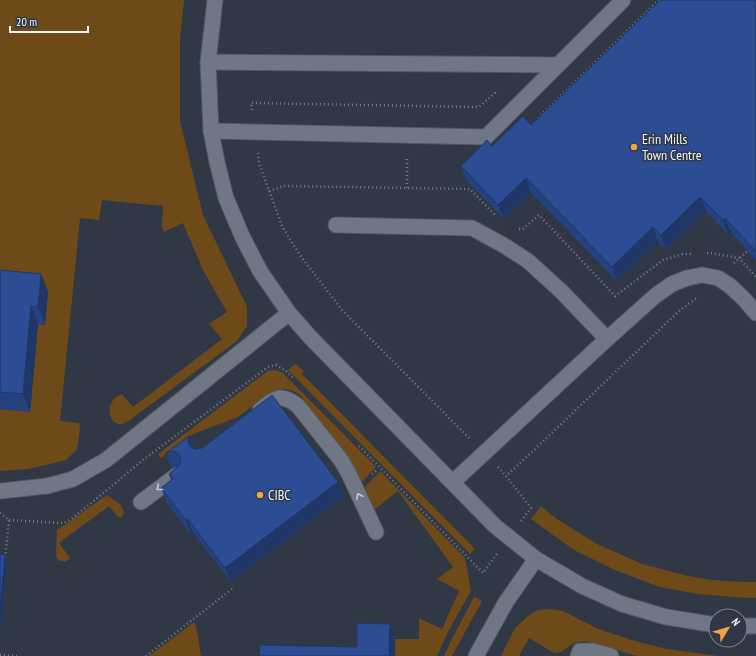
<svg xmlns="http://www.w3.org/2000/svg" width="756" height="656" viewBox="0 0 756 656" font-family="'PT Sans Narrow',sans-serif">
<rect width="100%" height="100%" fill="#313845"/>
<g fill="#6e4a19">
<path d="M 0,0 L 184,0 L 180,39 L 180,121 L 203,215 L 247,307 L 247,326 L 237,341 L 127,422 C 113,430 105,413 112,402 C 114,398 118,396 122,394 L 133,407 L 222,339 L 209,324 L 227,312 L 203,270 L 183,223 L 164,232 L 162,227 L 163,206 L 102,200 L 99,220 L 80,218 L 60,421 L 79,423 L 80,428 L 77,449 L 66,460 L 29,469 L 0,471 L 0,409 L 30,412 L 38,324 L 45,325 L 0,288 Z"/>
<polygon points="295,364 304,371 302,374 475,549 470,554 288,370"/>
<polygon points="275,370 283,373 376,467 361,483 351,461 300,395 293,391 285,389 271,392 238,417 193,434 161,458 158,454 268,371"/>
<polygon points="380,471 465,558 471,591 449,630 437,656 395,656 395,639 419,639 419,618 442,629 459,591 437,579 453,567 398,491 375,509 369,498 364,488"/>
<polygon points="107,495 120,504 124,512 122,517 118,517 109,506 59,543 70,558 65,562 58,560 56,556 57,530"/>
<polygon points="541,506 557,519 597,544 642,564 688,576 712,580 740,582 756,582 756,598 732,597 698,594 660,587 615,570 574,550 531,519"/>
<polygon points="474,597 482,601 452,656 444,656 453,637"/>
<polygon points="551,609 563,611 598,629 635,641 666,649 718,656 637,656 585,641 574,643 561,652 554,653 529,638 519,656 501,656 515,628 529,615 538,610"/>
<polygon points="193,623 195,623 196,625 201,656 149,656"/>
</g>
<g fill="none" stroke-linecap="round" stroke-linejoin="round">
<defs>
<g id="service">
<polyline points="215,0 208,62 211,131 217,162 226,198 242,236 260,271 289,313 310,337 495,526 536,559 582,586 622,604 666,617 716,625"/>
<polyline points="208,62 557,65"/>
<polyline points="211,131 486,137 623,0"/>
<polyline points="336,225 472,228 505,246 528,261 562,292 607,339"/>
<path d="M 260,410 C 275,398 281,392 298,406 L 341,460 L 349,474 L 376,532"/>
<polyline points="453,482 607,339 655,296 672,284 687,278 702,275 718,278 729,285 744,299 756,313"/>
<polyline points="0,491 47,486 73,479 106,460 289,313"/>
<polyline points="141,502 177,475"/>
<polyline points="740,626 756,626"/>
<polyline points="476,656 506,602 536,559"/>
<polyline points="578,656 580,651 593,651 611,656"/>
</g>
</defs>
<use href="#service" stroke="#515661" stroke-width="17"/>
<g stroke="#777d88" stroke-width="2.5" stroke-dasharray="1 3" stroke-linecap="butt">
<polyline points="252,110 251,103 479,107 495,93 498,95"/>
<polyline points="538,118 659,0"/>
<polyline points="258,153 259,163 282,226 299,254 342,310 469,438"/>
<polyline points="407,188 407,158"/>
<polyline points="269,191 284,186 470,189 495,215"/>
<polyline points="519,229 523,229 539,215 615,296 663,260 683,254 692,254"/>
<polyline points="707,253 710,253 739,258 756,277"/>
<polyline points="734,263 750,249"/>
<polyline points="359,446 483,573 497,554"/>
<polyline points="498,467 506,476"/>
<polyline points="372,474 378,469"/>
<polyline points="0,513 9,520 5,558"/>
<polyline points="9,520 63,523 70,520 101,495 143,460 268,367 276,365 286,371 293,378"/>
<polyline points="521,521 531,508 506,476 533,451 680,310 697,298"/>
<polyline points="0,655 18,656"/>
<polyline points="146,656 232,589"/>
</g>
<use href="#service" stroke="#6f7785" stroke-width="15"/>
</g>
<g fill="#26427e">
<polygon points="756,0 756,260 731,233 728,235 706,211 666,250 658,242 617,281 531,193 504,219 466,180 461,166 492,146 531,125"/>
<polygon points="0,270 41,274 48,292 45,325 38,324 30,412 0,409"/>
<polygon points="189,436 194,449 344,496 231,582 193,533 191,535 167,503 161,488 171,480 169,474 178,466 176,466 171,468 166,453"/>
</g>
<g fill="#1f3667">
<polygon points="526,178 531,193 504,219 498,205"/>
<polygon points="700,197 706,211 666,250 661,235"/>
<polygon points="725,218 731,233 728,235 723,220"/>
<polygon points="653,227 658,242 617,281 612,267"/>
<polygon points="41,274 48,292 45,325 38,307"/>
<polygon points="31,306 38,324 30,412 23,394"/>
<polygon points="189,436 194,451 193,456 188,441"/>
<polygon points="338,482 344,496 231,582 225,568"/>
<polygon points="188,519 193,533 191,535 186,520"/>
<polygon points="5,555 7,560 0,639 0,613"/>
<polygon points="390,624 395,639 395,656 389,656"/>
</g>
<g fill="#2c4d93" stroke="#1f3667">
<polygon points="660,0 756,0 756,251 725,218 723,220 700,197 661,235 653,227 612,267 526,178 498,205 461,166 487,140 492,146 523,116 531,125"/>
<polygon points="0,270 41,274 38,307 31,306 23,394 0,392"/>
<polygon points="272,395 338,482 225,568 188,519 186,520 161,488 173,479 169,474 177,467 180,464 181,460 179,455 176,452 171,451 166,453 189,436 188,441 190,446 194,449 197,449 202,448"/>
<polygon points="0,554 5,555 0,613"/>
<polygon points="357,623 390,624 389,656 259,656 260,645 357,647"/>
</g>
<defs><path id="oneway-chevron" d="M-2-3.5L2.5 0L-2 3.5" fill="none" stroke-width="1.6" stroke-linecap="round" stroke-linejoin="round"/></defs>
<g stroke="#c2c8d2">
<use href="#oneway-chevron" transform="translate(159 488) rotate(142)"/>
<use href="#oneway-chevron" transform="translate(359 496) rotate(-115)"/>
</g>
<g fill="#f0a63f" stroke="#313845" stroke-width="1.5">
<circle cx="634" cy="147" r="4"/>
<circle cx="260" cy="495" r="4"/>
</g>
<g text-anchor="middle" stroke-width="3" stroke-linejoin="round" paint-order="stroke">
<g font-size="14" fill="#eff3fc" stroke="#313845" text-anchor="start">
<text x="642" y="144">Erin Mills<tspan x="642" dy="16">Town Centre</tspan></text>
<text x="268" y="500">CIBC</text>
</g>
</g>
<g transform="translate(728 628) rotate(52)"><circle r="19" fill="#313845" stroke="#7d838e"/>
<path d="M0-3L7 15L0 10L-7 15Z" fill="#f0a63f"/>
<text y="-6" font-size="11" font-weight="bold" text-anchor="middle" fill="#eff3fc">N</text>
</g>
<path d="M10 26v6h78v-6" fill="none" stroke="#eff3fc" stroke-width="2"/>
<text x="16" y="26" font-size="12" fill="#eff3fc" stroke="#313845" stroke-width="3" paint-order="stroke">20 m</text>
</svg>
